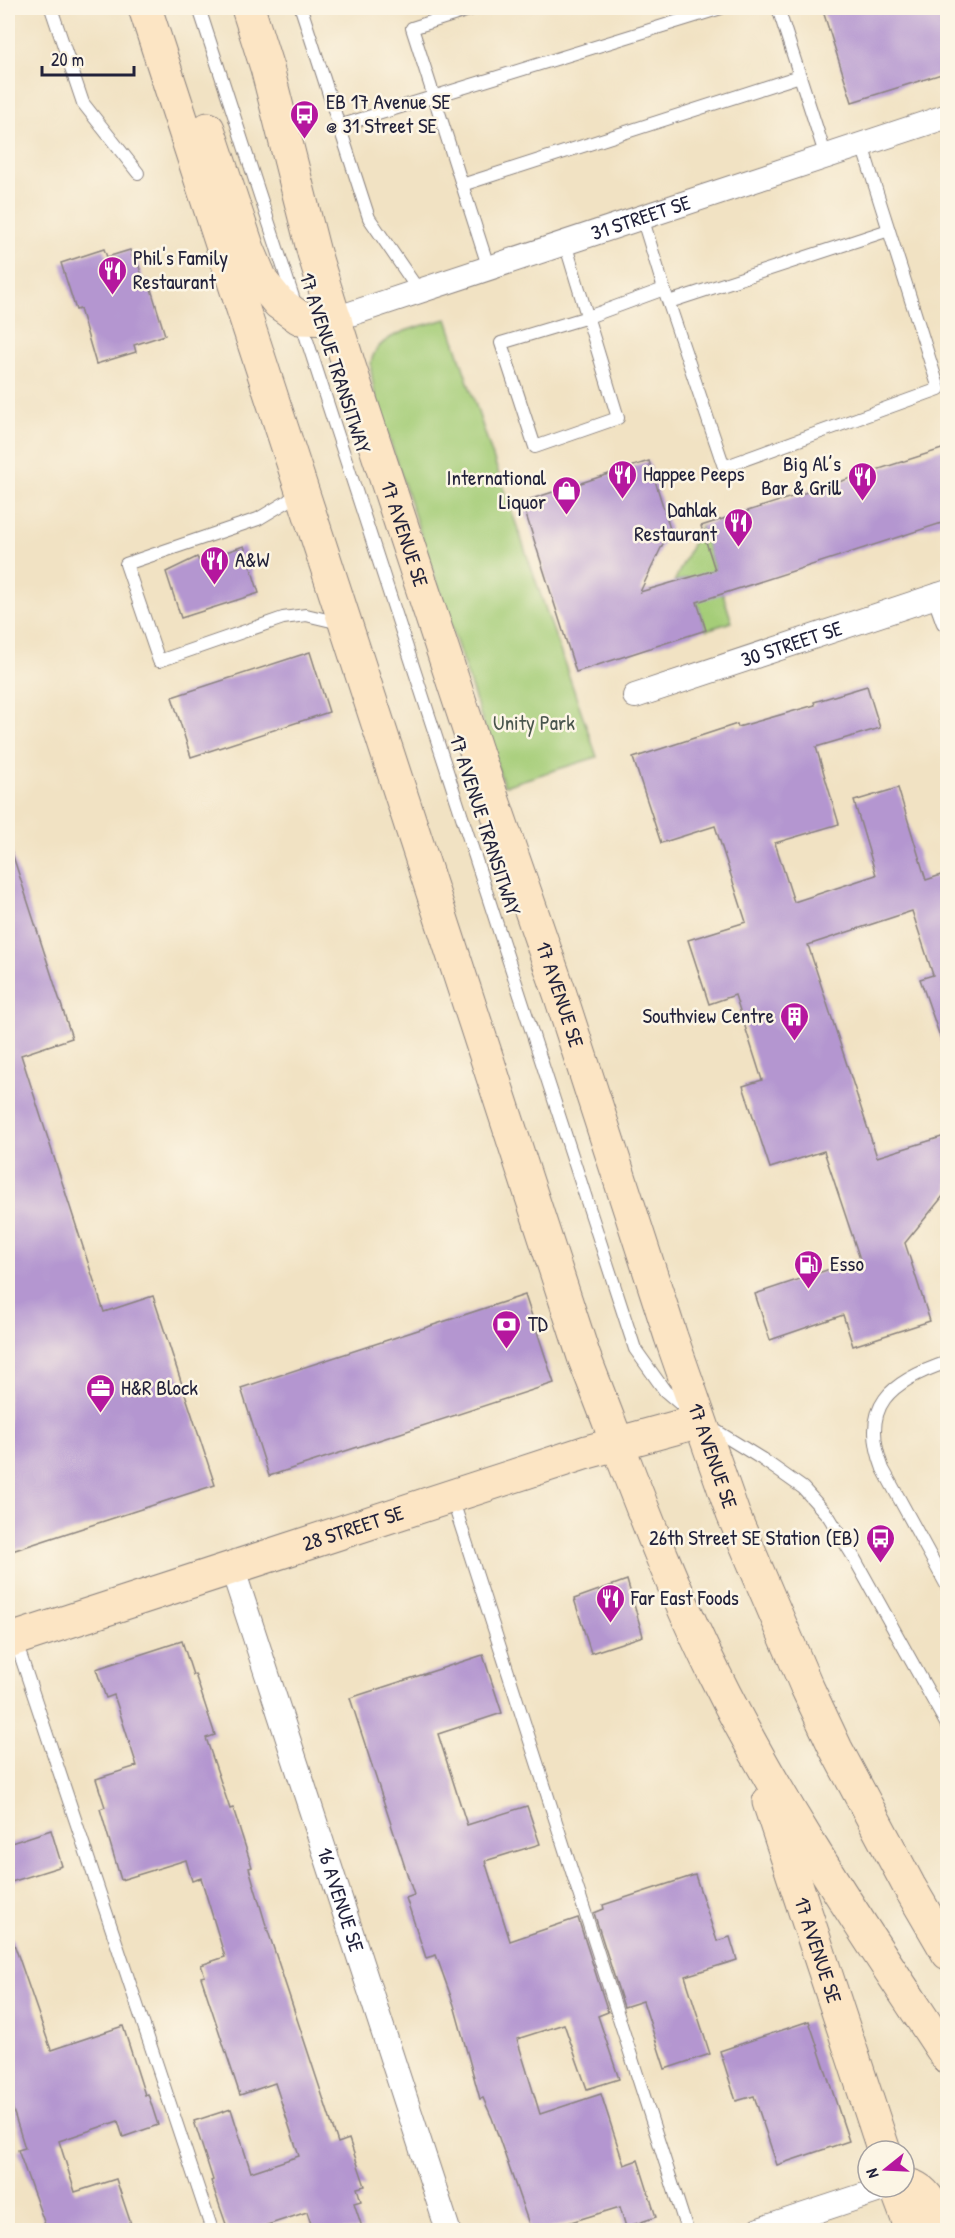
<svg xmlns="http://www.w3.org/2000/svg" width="955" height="2238" viewBox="0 0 955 2238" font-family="'Patrick Hand',sans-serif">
<rect width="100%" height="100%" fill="#fcf5e5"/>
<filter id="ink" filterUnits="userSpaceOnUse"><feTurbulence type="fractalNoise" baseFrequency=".0167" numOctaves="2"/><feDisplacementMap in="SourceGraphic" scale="12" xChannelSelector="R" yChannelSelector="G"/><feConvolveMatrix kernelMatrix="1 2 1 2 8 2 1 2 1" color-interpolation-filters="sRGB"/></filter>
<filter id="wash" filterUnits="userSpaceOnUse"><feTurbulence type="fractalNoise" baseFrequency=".008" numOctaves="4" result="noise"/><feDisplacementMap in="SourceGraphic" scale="24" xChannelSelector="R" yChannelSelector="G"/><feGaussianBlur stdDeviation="1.35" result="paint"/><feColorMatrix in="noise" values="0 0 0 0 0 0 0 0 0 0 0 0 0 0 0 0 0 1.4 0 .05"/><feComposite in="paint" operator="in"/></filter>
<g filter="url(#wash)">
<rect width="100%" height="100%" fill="#f1e2c3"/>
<g fill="#a5cd78" stroke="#64785a" stroke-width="1.5">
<path d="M 447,319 L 497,469 L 597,757 L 504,786 L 376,399 C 374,389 371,377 371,366 C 372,333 423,326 447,319 Z"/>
<polygon points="701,526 732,622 706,630 689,578 674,582"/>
</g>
<g id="blocks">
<g fill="#b496d0">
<polygon points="822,8 948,8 948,72 852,102"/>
<polygon points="104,249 107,257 130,250 132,257 136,256 143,280 148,279 165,335 134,345 136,352 96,364 80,309 76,310 61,263"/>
<polygon points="948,447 948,521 697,602 706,630 576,672 522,502 649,461 670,529 640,592 715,570 701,526"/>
<polygon points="244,546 259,593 181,618 166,572 197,557 199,561"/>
<polygon points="310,652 329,712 191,757 172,697"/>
<polygon points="867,686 880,728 816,747 839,824 775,843 794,902 876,875 854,801 898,788 926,880 941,875 948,894 948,1047 944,1048 920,979 933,975 912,911 808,945 877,1157 948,1135 948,1190 905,1243 930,1321 853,1346 843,1315 770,1340 755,1294 860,1259 824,1151 770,1168 743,1086 762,1080 735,995 709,1004 688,940 746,922 715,826 661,843 633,758 737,724 738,727 815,705 814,702"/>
<polygon points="12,853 72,1038 21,1055 104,1312 153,1296 215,1485 12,1551 8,1536 8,854"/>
<polygon points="525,1295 554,1383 269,1476 241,1388"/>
<polygon points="627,1580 643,1636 591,1653 574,1599"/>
<polygon points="182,1641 193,1675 195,1674 215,1735 206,1738 230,1809 233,1808 252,1867 249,1868 265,1922 338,2143 349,2139 365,2186 357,2188 361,2201 354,2203 363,2230 313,2230 307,2212 252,2230 228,2230 211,2181 213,2180 194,2121 231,2109 251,2172 299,2156 275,2083 240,2095 201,1977 205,1976 201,1965 225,1957 201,1878 192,1881 186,1860 121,1880 100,1809 105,1807 96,1779 137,1766 114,1695 106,1698 96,1669"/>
<polygon points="483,1655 502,1713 438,1734 467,1825 527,1806 540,1844 485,1861 510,1941 578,1918 608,2012 598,2016 619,2079 587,2089 564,2024 517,2039 540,2114 601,2094 624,2165 638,2160 656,2217 626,2227 620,2207 545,2230 531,2230 492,2118 483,2098 480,2099 454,2005 436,1955 426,1958 406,1898 414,1895 350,1698"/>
<polygon points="51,1830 62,1866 8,1883 8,1844"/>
<polygon points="695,1875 717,1941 730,1937 737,1960 685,1976 710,2054 665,2069 643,2001 624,2007 594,1913 604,1909 603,1905"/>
<polygon points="8,1938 12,1938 51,2050 123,2026 145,2095 148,2094 158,2125 123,2137 118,2121 59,2141 75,2192 116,2179 133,2230 47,2230 18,2150 25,2148 8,2094"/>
<polygon points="809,2021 849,2141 777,2165 754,2096 736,2101 720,2051"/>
</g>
</g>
</g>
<g filter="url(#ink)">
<use href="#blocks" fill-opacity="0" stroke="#8a827f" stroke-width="1.5"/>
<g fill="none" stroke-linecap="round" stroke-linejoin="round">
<defs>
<g id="lane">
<polyline points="51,8 83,103 138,173"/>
<polyline points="199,8 635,1349 665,1391 686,1409"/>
<polyline points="301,8 369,218 419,291"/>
<polyline points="475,8 412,28 489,269"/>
<polyline points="778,8 826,157"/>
<polyline points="339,126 721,8"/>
<polyline points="462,185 800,76"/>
<polyline points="565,243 618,418 535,447 501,343 588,317 664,289 642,217"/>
<polyline points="664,289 724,467 939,389 862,145"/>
<polyline points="669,302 889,230"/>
<polyline points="298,491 288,501 258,519 126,564 159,661 283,618 306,615 340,623"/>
<path d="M 948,1362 C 890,1381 859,1406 883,1469 L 948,1588"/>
<polyline points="710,1427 762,1459 803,1488 829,1517 853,1556 948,1727"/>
<polyline points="452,1498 687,2230"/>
<polyline points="15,1639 212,2230"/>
</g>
<g id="street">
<path id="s1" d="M 335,319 L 948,116"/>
<polyline points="939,595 948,620"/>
<path id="s2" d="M 635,696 L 948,592"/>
<path id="s3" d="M 232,1567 L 448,2230"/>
<polyline points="759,2230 889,2187"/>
</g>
<g id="secondary">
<path d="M 145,8 L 584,1357 C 626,1464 664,1572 715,1675 C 781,1809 866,1933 948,2058"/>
<path id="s4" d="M 248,8 L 267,68 L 314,253 L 349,366 L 479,760 L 560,994 L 671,1337 L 733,1514 L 806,1685 L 836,1749 L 909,1886 L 948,1953"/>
<polyline points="208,129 248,249 262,282 279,303 300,318 335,319"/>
<path id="s5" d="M 8,1641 L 587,1452 L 700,1421"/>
<path id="s6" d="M 769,1802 L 884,2151"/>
<path d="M 904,2185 C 926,2185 937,2213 943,2230"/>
<polyline points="896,2187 912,2230"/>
</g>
</defs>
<use href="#lane" stroke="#8a827f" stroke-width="14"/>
<use href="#street" stroke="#8a827f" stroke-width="26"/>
<use href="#secondary" stroke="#8a827f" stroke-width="35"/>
<use href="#lane" stroke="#fff" stroke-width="12"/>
<use href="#street" stroke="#fff" stroke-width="24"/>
<use href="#secondary" stroke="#fce5c4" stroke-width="33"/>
</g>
</g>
<defs>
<symbol id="bus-pin" viewBox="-11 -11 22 30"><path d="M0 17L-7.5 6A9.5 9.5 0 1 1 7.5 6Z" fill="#b5179e" stroke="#fcf5e5"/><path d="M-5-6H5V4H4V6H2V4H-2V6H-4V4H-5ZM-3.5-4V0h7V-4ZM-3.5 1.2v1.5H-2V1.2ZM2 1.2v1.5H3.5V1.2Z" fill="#fff"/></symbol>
<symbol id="restaurant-pin" viewBox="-11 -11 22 30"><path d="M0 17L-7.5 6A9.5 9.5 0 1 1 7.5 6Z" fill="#b5179e" stroke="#fcf5e5"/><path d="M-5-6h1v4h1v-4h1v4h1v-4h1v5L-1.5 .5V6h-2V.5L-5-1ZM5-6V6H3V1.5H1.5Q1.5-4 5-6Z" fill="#fff"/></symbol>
<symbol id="shop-pin" viewBox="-11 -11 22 30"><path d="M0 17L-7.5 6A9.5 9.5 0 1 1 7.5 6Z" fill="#b5179e" stroke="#fcf5e5"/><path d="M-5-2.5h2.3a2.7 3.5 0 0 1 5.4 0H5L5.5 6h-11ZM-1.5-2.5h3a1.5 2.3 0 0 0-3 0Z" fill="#fff"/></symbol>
<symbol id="building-pin" viewBox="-11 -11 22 30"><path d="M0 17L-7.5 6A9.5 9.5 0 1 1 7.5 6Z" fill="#b5179e" stroke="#fcf5e5"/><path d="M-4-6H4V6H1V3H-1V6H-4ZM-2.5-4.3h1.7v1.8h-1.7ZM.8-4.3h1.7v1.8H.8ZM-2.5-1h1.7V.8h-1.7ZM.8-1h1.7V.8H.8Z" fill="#fff"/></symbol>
<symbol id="fuel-pin" viewBox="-11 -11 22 30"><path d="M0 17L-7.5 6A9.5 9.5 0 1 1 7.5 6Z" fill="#b5179e" stroke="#fcf5e5"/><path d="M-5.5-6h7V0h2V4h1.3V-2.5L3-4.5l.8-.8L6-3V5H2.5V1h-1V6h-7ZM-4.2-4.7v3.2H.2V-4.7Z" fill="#fff"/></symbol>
<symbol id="bank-pin" viewBox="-11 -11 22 30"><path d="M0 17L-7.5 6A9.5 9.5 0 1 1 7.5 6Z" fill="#b5179e" stroke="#fcf5e5"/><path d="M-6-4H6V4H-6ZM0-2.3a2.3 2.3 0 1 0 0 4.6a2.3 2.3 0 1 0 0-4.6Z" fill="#fff"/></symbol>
<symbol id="office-pin" viewBox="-11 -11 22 30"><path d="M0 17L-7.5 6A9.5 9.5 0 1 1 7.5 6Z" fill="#b5179e" stroke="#fcf5e5"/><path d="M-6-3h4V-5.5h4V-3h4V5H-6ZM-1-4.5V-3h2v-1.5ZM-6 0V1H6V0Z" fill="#fff"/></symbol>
</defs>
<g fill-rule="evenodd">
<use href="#bus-pin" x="288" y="98" width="33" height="45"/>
<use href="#restaurant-pin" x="96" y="254" width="33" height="45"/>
<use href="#restaurant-pin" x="606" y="458" width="33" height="45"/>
<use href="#restaurant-pin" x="846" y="460" width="33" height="45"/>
<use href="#shop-pin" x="550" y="474" width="33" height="45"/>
<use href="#restaurant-pin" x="722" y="506" width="33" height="45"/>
<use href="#restaurant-pin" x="198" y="544" width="33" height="45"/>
<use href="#building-pin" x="778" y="1000" width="33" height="45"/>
<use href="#fuel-pin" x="792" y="1248" width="33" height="45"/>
<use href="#bank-pin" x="490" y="1308" width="33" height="45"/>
<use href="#office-pin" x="84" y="1372" width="33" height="45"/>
<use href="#bus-pin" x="864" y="1522" width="33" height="45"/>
<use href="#restaurant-pin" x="594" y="1582" width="33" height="45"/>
</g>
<g text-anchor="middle" stroke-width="5" stroke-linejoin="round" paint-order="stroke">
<g font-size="21" fill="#22223b" stroke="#fcf5e5" text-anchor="start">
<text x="326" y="109">EB 17 Avenue SE<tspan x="326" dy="24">@ 31 Street SE</tspan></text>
<text x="133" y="265">Phil's Family<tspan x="133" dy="24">Restaurant</tspan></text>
<text x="841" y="471" text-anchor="end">Big Al’s<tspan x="841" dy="24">Bar &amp; Grill</tspan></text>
<text x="643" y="481">Happee Peeps</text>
<text x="546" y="485" text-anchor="end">International<tspan x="546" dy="24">Liquor</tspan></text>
<text x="717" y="517" text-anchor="end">Dahlak<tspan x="717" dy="24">Restaurant</tspan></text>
<text x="235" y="567">A&amp;W</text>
<text x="774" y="1023" text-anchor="end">Southview Centre</text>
<text x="830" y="1271">Esso</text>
<text x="528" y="1331">TD</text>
<text x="121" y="1395">H&amp;R Block</text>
<text x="860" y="1545" text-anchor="end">26th Street SE Station (EB)</text>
<text x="631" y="1605">Far East Foods</text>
</g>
<g font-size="21" fill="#22223b" stroke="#fcf5e5">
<text dy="7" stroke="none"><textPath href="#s1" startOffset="322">31 STREET SE</textPath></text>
<text transform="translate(335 363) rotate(72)" y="7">17 AVENUE TRANSITWAY</text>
<text dy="7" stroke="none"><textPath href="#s4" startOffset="549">17 AVENUE SE</textPath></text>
<text dy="7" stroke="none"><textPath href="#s2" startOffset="165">30 STREET SE</textPath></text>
<text transform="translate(485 825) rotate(72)" y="7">17 AVENUE TRANSITWAY</text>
<text dy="7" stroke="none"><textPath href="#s4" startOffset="1035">17 AVENUE SE</textPath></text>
<text dy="7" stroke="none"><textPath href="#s4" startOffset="1521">17 AVENUE SE</textPath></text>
<text dy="7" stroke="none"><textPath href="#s5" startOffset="363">28 STREET SE</textPath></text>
<text dy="7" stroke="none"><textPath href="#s3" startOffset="350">16 AVENUE SE</textPath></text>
<text dy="7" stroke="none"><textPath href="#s6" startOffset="156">17 AVENUE SE</textPath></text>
</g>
<g font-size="21" fill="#49554d" stroke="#fcf5e5">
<text x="534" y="730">Unity Park</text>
</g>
</g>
<rect width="955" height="2238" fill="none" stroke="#fcf5e5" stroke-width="30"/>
<g transform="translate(886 2169) rotate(252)"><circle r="28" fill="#fcf5e5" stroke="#a5a1a1" stroke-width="1.5"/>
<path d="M0-4.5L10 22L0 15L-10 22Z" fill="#b5179e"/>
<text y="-9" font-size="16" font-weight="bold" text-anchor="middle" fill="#22223b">N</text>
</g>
<path d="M42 66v9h92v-9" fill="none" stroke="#22223b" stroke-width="3"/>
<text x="51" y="66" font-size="18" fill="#22223b" stroke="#fcf5e5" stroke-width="4.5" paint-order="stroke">20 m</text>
</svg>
